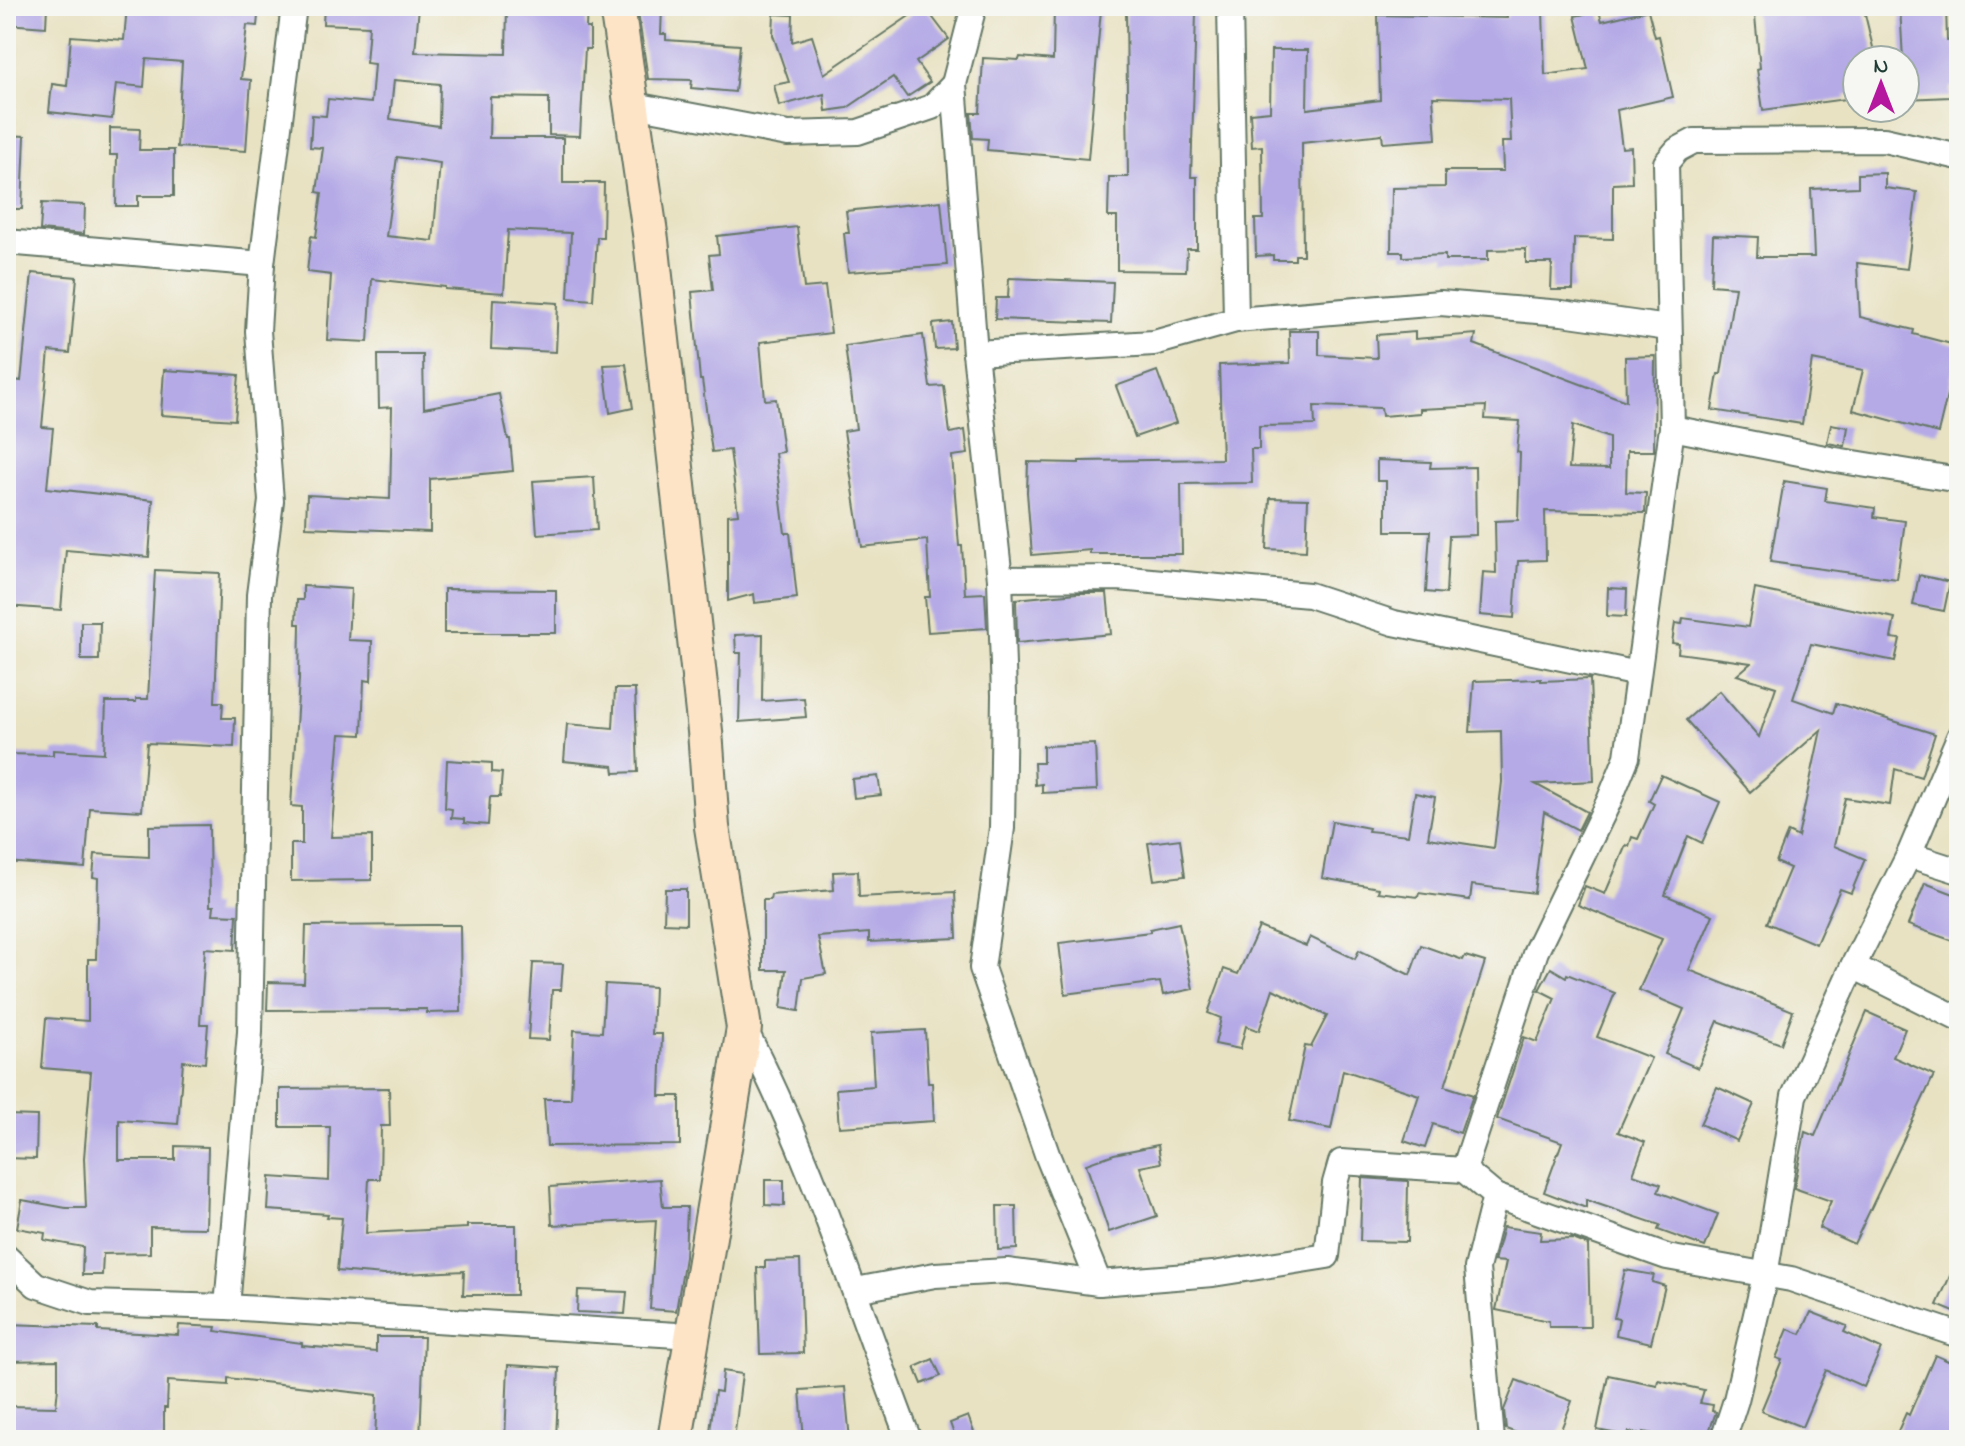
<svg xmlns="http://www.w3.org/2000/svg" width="1965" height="1446" viewBox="0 0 1965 1446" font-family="'Indie Flower',sans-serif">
<rect width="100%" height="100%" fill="#f6f6f2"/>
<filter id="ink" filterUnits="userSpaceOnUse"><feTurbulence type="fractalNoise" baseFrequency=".0125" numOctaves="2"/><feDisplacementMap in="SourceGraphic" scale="16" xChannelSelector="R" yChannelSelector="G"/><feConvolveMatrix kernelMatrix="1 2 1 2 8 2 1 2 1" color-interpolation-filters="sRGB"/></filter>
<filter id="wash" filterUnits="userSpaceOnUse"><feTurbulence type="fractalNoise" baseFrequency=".006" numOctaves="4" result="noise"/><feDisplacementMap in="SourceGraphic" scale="32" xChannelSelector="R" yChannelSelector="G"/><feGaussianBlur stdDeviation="1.8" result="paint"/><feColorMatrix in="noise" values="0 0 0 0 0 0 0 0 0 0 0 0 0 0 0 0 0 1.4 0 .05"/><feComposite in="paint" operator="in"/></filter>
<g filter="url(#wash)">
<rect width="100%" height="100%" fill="#e8e2c2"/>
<g id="blocks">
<g fill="#b5aae6" fill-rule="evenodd">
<polygon points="6,6 47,6 46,27 6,24"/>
<polygon points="127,6 259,6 257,26 247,25 241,79 251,80 246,151 177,147 182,62 146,59 144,87 116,84 112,119 49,112 52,84 67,86 71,36 124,40"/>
<path d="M 324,6 L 419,6 L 415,52 L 506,54 L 507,6 L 587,6 L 586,28 L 590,28 L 590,49 L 585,49 L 580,136 L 549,135 L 549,98 L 490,97 L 489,138 L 563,138 L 563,183 L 604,183 L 603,237 L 597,237 L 593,300 L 568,298 L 571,233 L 508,230 L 504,293 L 445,289 L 445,287 L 372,279 L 368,342 L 327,340 L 331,275 L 307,272 L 311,236 L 316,237 L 322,193 L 317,192 L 323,148 L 310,147 L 312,115 L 326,116 L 328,99 L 371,103 L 374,64 L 366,63 L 369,26 L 323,24 ZM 394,80 L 440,84 L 439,126 L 390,119 ZM 397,157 L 440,163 L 433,241 L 386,236 Z"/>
<polygon points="637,6 662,6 661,34 666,34 666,40 740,45 735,92 691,88 692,80 648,79"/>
<polygon points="924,6 949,39 916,62 930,82 907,97 893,77 847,108 826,111 824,94 779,106 774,85 789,82 773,35 774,14 793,15 792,42 812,36 824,74"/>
<polygon points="1054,6 1095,6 1095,8 1101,9 1088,159 987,150 988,139 973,138 971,113 980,113 983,58 1019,60 1020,57 1053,60"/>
<polygon points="1754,6 1863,6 1876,60 1857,60 1857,92 1845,95 1846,99 1763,110 1757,69 1760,68"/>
<polygon points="1900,6 1946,6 1947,41 1959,40 1959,87 1950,87 1950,97 1905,99 1905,60 1903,60"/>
<polygon points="1126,10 1196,13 1191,177 1197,177 1197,249 1187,249 1186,271 1117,270 1117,217 1108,217 1109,177 1128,177"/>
<polygon points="1648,10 1655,37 1659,36 1673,97 1617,110 1622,148 1631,147 1632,183 1613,184 1613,239 1574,238 1573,290 1551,290 1552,263 1526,263 1526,249 1488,250 1488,260 1445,260 1445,255 1403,257 1403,252 1391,252 1392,188 1445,187 1445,171 1503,171 1502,142 1511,142 1509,99 1433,97 1436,139 1383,143 1382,134 1302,143 1303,255 1295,255 1295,260 1273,260 1273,255 1256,256 1255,219 1263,219 1262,146 1252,147 1250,113 1270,111 1271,50 1308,50 1307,109 1380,100 1378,15 1507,18 1507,12 1543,11 1545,75 1588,69 1575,16 1599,11 1602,21"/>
<polygon points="110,128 140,129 139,150 174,150 174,196 138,196 138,206 116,206 117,155 110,155"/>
<polygon points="6,135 25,136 22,209 6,209"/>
<polygon points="1885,173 1885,188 1917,192 1907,269 1857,263 1860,317 1914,330 1913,334 1959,346 1938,433 1853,410 1863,370 1812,360 1802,424 1712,410 1718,374 1721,374 1735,287 1711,285 1713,235 1758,237 1757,257 1814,257 1811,189 1858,187 1858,174"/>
<polygon points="941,201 947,265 848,272 844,233 849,233 846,211"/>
<polygon points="42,203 85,205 84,234 40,230"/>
<polygon points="797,227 804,288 825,286 831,333 760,342 765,400 776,399 783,452 775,453 785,533 790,533 797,598 755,603 754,594 728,601 728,515 738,514 730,450 712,452 702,380 700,380 692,292 713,290 709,255 719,254 717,236"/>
<polygon points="32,273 77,277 70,353 49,351 42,427 53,428 47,488 153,500 149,557 66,550 61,610 6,606 6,465 15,380 21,381"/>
<polygon points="1009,278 1113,282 1111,323 995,319 996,298 1008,298"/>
<polygon points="493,299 558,303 556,352 491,349"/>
<polygon points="952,322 954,348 935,349 933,324"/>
<path d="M 1289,331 L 1319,331 L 1319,355 L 1377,358 L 1376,335 L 1415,332 L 1415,339 L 1476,334 L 1474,344 L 1626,401 L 1625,357 L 1655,356 L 1654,451 L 1627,451 L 1626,492 L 1646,493 L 1645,513 L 1545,511 L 1546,560 L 1518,561 L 1514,618 L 1480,615 L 1483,572 L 1496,573 L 1495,521 L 1518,520 L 1520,453 L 1517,452 L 1520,421 L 1485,419 L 1486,406 L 1420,409 L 1420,413 L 1382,416 L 1381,408 L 1314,406 L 1315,425 L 1259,426 L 1259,449 L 1251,449 L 1252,483 L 1181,484 L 1182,554 L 1090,554 L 1090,550 L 1032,555 L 1027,492 L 1028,462 L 1079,463 L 1079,461 L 1222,459 L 1219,365 L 1290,363 ZM 1573,425 L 1609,438 L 1609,469 L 1569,468 Z"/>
<polygon points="923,335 930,387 944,386 950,433 965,430 968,454 952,456 959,546 962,546 965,594 985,593 987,628 928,632 925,597 930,597 927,540 862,547 844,431 856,429 845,346"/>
<polygon points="378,355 423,355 424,408 499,394 508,439 510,439 513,471 430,479 430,532 306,527 307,495 390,499 392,407 379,408"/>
<polygon points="626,364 633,408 610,413 604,365"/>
<polygon points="164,370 239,375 235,420 161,415"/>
<polygon points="1157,371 1176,423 1135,437 1116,386"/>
<polygon points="1831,424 1848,427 1845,446 1827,443"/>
<polygon points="1377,460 1431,462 1430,468 1475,467 1476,535 1449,536 1446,594 1426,592 1430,531 1386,531 1386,481 1377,481"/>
<polygon points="594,477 597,530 537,534 533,481"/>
<polygon points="1784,481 1827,488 1825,501 1875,508 1874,517 1905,521 1897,579 1770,562"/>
<polygon points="1270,498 1308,499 1306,551 1267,549"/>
<polygon points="155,570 220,573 215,702 223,702 222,718 235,718 234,747 147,743 142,811 90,808 85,868 6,862 6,754 53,755 53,750 104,753 106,702 136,702 136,699 148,699"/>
<polygon points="1919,575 1950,582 1944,611 1913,605"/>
<polygon points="303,586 351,589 348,640 372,641 371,681 364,680 362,735 340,734 331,837 372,836 372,880 291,881 291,844 302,844 302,807 291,806 299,679 300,624 296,624 297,600 303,600"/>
<polygon points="1608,588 1627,589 1626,617 1607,616"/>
<polygon points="444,589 556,590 556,633 444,633"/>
<polygon points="1755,589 1895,618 1891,638 1900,639 1895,661 1811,644 1793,699 1833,713 1836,703 1935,734 1921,777 1895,769 1890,805 1845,798 1834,846 1865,859 1851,893 1840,889 1816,944 1767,923 1790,868 1776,862 1788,832 1798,837 1821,730 1750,792 1686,720 1719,691 1759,737 1776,687 1737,675 1751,663 1678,653 1679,644 1672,643 1675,623 1682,624 1683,618 1748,627"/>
<polygon points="1077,593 1107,593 1111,634 1017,643 1016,599"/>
<polygon points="81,622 100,622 99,660 81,660"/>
<polygon points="763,634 762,701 804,698 806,717 739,722 741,653 736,653 735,635"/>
<polygon points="1541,679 1541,681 1590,679 1594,781 1535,784 1587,812 1578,830 1544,812 1534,893 1472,885 1470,900 1419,893 1418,897 1378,892 1379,888 1322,878 1332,821 1369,828 1368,831 1408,835 1415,793 1435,797 1428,838 1494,848 1502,782 1501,731 1470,732 1474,681"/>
<polygon points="615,689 635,689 638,772 614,773 613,766 564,761 567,724 613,728"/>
<polygon points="1095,744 1097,790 1042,793 1042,784 1035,785 1034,763 1043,763 1043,746"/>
<polygon points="447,760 492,763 492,772 502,773 500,797 490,797 488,825 464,823 464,819 451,818 452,809 445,808"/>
<polygon points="1661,775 1720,802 1702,843 1688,836 1665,895 1713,915 1689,970 1793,1011 1781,1044 1718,1021 1698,1068 1665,1054 1684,1009 1639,990 1662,939 1578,905 1585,886 1605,894 1626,845 1629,846 1632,837 1638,839 1654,804 1649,801"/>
<polygon points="878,776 881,795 854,798 852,779"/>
<polygon points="209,825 210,906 214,906 213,914 237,915 235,950 205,948 200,1024 208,1024 205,1063 183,1061 178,1124 119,1120 119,1160 175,1160 175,1146 208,1147 206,1228 150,1227 150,1253 103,1254 102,1275 82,1275 83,1247 44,1240 45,1233 17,1228 22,1200 66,1208 86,1208 84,1158 91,1072 42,1068 46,1018 88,1021 88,959 96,959 98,878 93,877 95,854 149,857 149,826"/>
<polygon points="1180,839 1185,876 1154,880 1148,843"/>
<polygon points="858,871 859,897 955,892 957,938 869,942 869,933 818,937 826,974 803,978 799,1011 781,1008 786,970 763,970 763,900 770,900 771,895 834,890 833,872"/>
<polygon points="1925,883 1959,896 1959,943 1908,925"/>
<polygon points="665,889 686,889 686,924 664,923"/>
<polygon points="1179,923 1193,989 1163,995 1160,982 1065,994 1059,943 1150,932 1150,929"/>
<polygon points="425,925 460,925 461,1012 427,1013 427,1009 267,1010 268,982 304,983 306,926"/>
<polygon points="1259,927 1306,946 1310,937 1355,959 1359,950 1410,975 1421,945 1463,960 1465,956 1485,962 1445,1086 1473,1095 1460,1133 1433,1124 1425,1148 1404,1141 1419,1095 1343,1070 1331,1129 1289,1121 1305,1046 1311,1047 1327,1016 1273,989 1259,1031 1246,1026 1240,1049 1215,1044 1221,1018 1208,1013 1224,969 1238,974"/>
<polygon points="533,963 563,964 561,990 552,990 549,1040 528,1039"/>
<polygon points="1551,968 1566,977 1567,974 1615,993 1597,1037 1651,1058 1618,1132 1645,1142 1633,1174 1661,1184 1658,1192 1718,1214 1705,1247 1658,1230 1660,1225 1586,1200 1586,1208 1544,1192 1562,1142 1497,1119 1524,1037 1537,1042 1555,998 1539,990"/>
<polygon points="605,984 654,987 652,1034 662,1034 660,1096 680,1096 680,1145 547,1146 544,1099 571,1099 574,1030 602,1032"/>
<polygon points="1867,1012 1905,1029 1893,1057 1934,1075 1854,1244 1819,1228 1831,1201 1794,1188 1805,1132 1815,1136"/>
<polygon points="925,1030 928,1083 932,1083 934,1121 839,1127 836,1089 874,1086 871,1033"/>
<polygon points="1717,1087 1754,1104 1737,1141 1700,1124"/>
<polygon points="389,1088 390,1126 381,1126 380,1179 369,1179 366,1233 467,1228 467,1225 516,1225 516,1295 463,1295 464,1271 384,1275 337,1271 342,1218 327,1217 328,1214 268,1210 270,1177 329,1181 330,1127 280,1127 280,1089"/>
<polygon points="6,1115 37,1116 36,1159 6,1158"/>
<polygon points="1158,1145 1161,1163 1140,1167 1157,1216 1109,1232 1086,1164 1114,1154"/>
<polygon points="1362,1178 1408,1181 1407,1242 1360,1241"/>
<polygon points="660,1179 663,1207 687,1207 685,1257 676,1311 650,1309 656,1220 552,1225 550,1187"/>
<polygon points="765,1180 784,1180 784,1206 765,1205"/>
<polygon points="997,1206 1016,1206 1017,1249 998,1250"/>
<polygon points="1503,1227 1541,1232 1540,1240 1573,1239 1588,1245 1590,1327 1549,1327 1549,1321 1496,1310 1506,1262 1494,1261"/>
<polygon points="1959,1256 1959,1314 1937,1305"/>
<polygon points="800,1260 803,1353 760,1354 757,1268 765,1268 765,1261"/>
<polygon points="1625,1270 1654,1275 1652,1282 1665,1286 1651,1343 1616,1335 1619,1319 1614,1318"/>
<polygon points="578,1290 627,1292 625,1314 577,1312"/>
<polygon points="1811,1312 1847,1326 1844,1332 1881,1349 1864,1387 1826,1370 1802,1427 1761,1411 1782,1360 1776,1358 1788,1329 1801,1334"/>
<polygon points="6,1324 98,1327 98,1331 178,1335 179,1325 216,1327 215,1331 302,1343 302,1346 376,1352 376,1337 424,1337 420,1440 375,1440 377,1395 228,1378 228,1385 168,1381 167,1408 164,1408 164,1440 6,1439 7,1406 56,1407 58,1387 58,1360 6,1361"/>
<polygon points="1935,1355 1959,1366 1959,1440 1894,1440 1906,1413 1909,1415"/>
<polygon points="933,1359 941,1376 922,1384 915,1367"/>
<polygon points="508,1365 559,1368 556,1440 505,1440"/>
<polygon points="723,1371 742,1374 734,1440 709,1440 715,1391 721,1392"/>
<polygon points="1608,1375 1657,1385 1658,1380 1704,1390 1700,1403 1713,1405 1712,1411 1716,1412 1706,1440 1682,1440 1643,1432 1642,1435 1629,1432 1628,1436 1597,1430"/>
<polygon points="1516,1380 1572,1401 1557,1440 1535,1440 1506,1429 1504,1410"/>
<polygon points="845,1387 850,1440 804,1440 800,1390"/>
<polygon points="968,1416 977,1440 956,1440 950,1423"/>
</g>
</g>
</g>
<g filter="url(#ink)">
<use href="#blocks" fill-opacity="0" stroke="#657766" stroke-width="2"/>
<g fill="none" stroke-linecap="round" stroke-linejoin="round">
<defs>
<g id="street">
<polyline points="974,6 954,84 975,353 1000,579 1004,695 1002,828 982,968 1048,1157 1099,1283"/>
<polyline points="1230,6 1236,320"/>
<polyline points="629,104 788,134 858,132 932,107 954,84"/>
<polyline points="6,242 262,264"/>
<polyline points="975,353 1154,343 1236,320 1440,303 1562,313 1668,328"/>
<polyline points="1672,428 1830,459 1959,480"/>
<polyline points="1000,579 1118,578 1309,595 1394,623 1638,674"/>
<polyline points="1909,855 1959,871"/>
<polyline points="1853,966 1959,1019"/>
<path d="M 744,1028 C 813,1160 856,1302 909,1440"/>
<polyline points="1464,1170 1536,951 1609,801 1627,757 1672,428 1666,163 1677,150 1694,141 1884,140 1959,157"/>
<polyline points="6,1257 36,1285 90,1303 227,1307 693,1336"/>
<polyline points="856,1290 935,1275 1007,1271 1099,1283 1213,1274 1327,1256 1335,1183 1341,1162 1464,1170 1495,1196 1667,1257 1791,1279 1959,1335"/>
<polyline points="227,1307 250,1032 259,595 271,501 258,331 262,264 294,6"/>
<polyline points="1492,1440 1477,1268 1495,1196"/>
<polyline points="1723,1440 1736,1400 1765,1276 1794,1096 1853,966 1909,855 1959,737"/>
</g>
<polyline id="secondary" points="617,6 651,240 705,731 712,827 744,1028 675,1440"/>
</defs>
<use href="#street" stroke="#657766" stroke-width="28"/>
<use href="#secondary" stroke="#657766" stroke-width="38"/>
<use href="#street" stroke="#fff" stroke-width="24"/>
<use href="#secondary" stroke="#fee4c6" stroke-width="34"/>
</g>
</g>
<rect width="1965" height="1446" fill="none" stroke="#f6f6f2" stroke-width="32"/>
<g transform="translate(1881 84)"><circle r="38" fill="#f6f6f2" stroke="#a0aca6" stroke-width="2"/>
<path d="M0-6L14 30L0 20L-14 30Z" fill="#b5179e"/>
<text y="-12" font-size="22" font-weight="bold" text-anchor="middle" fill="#1f3d34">N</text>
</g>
</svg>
